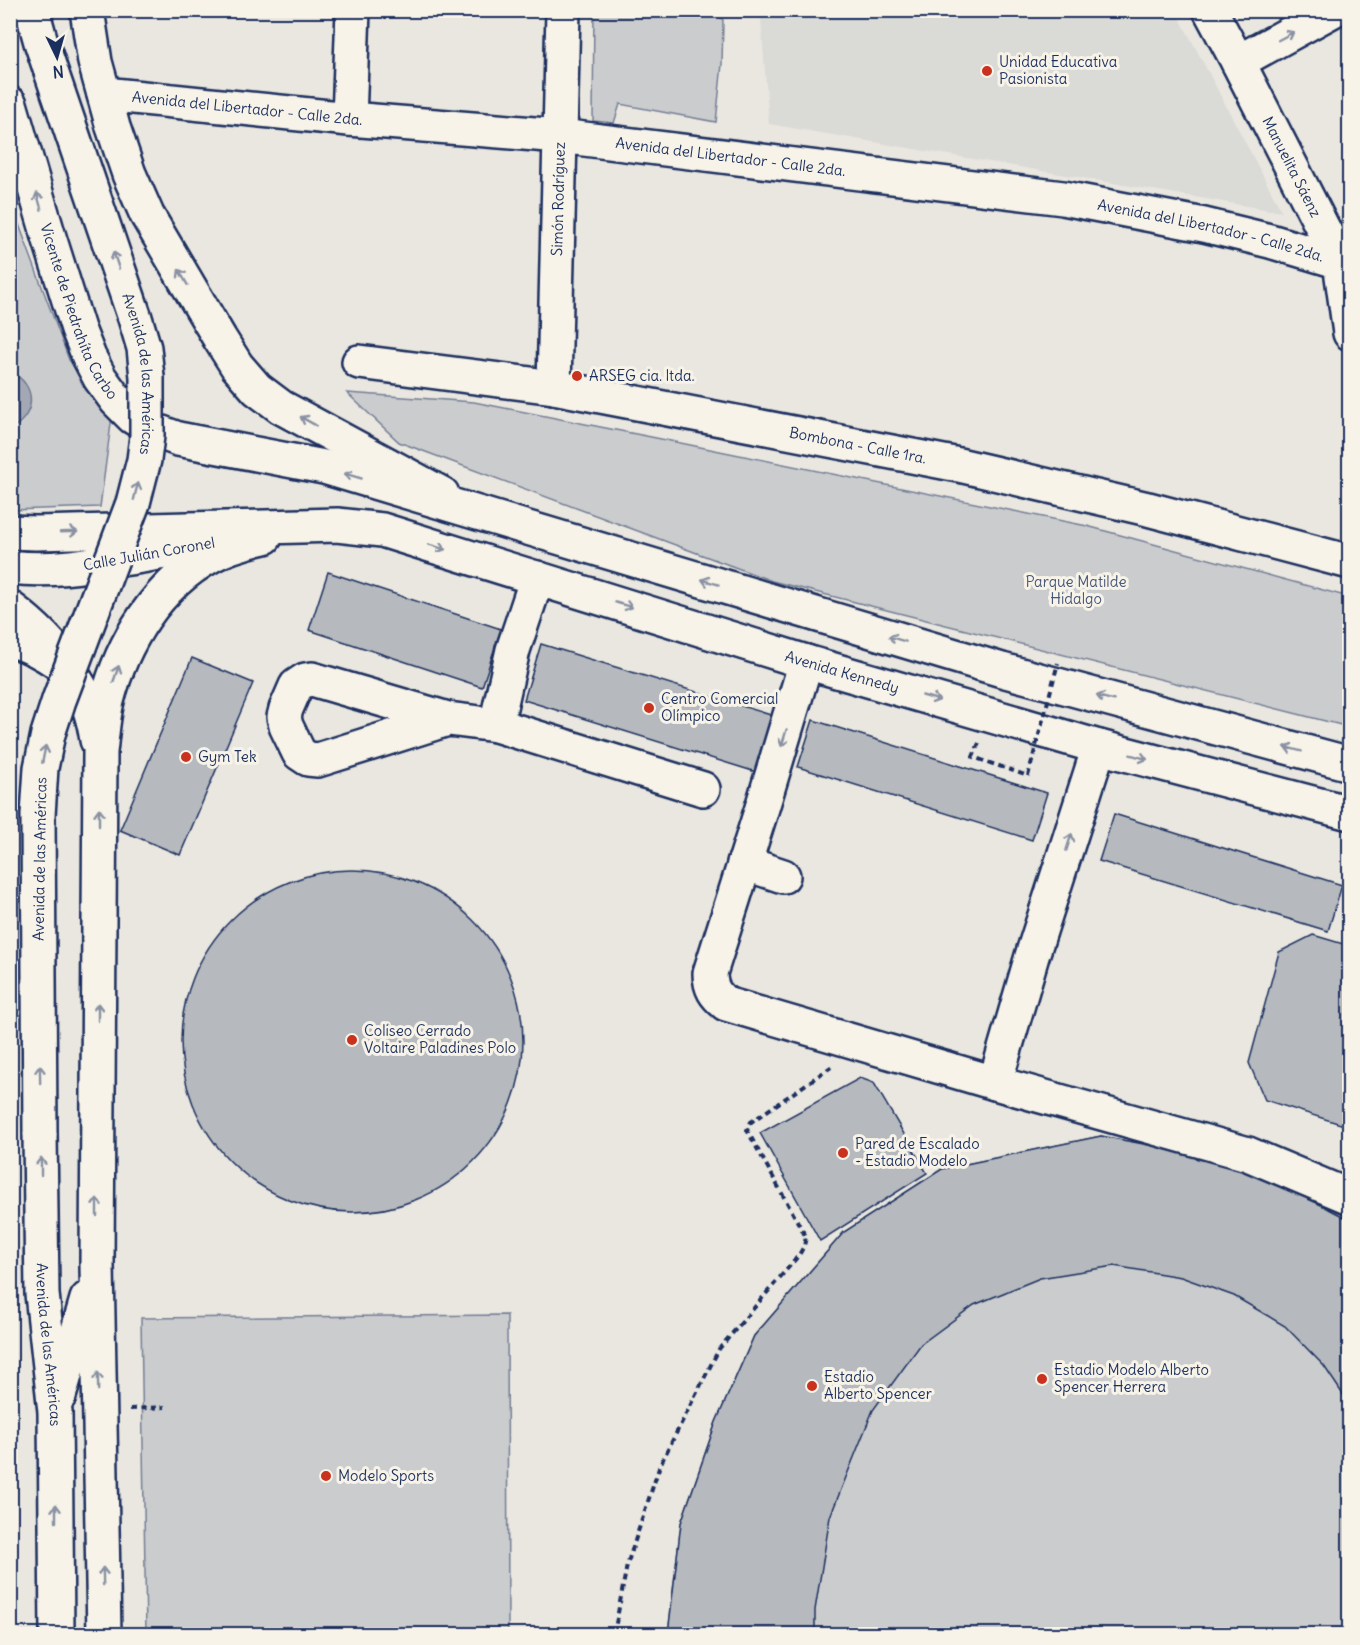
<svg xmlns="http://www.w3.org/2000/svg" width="1360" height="1645" viewBox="0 0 1360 1645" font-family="Delius,sans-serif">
<rect width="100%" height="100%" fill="#eae7e0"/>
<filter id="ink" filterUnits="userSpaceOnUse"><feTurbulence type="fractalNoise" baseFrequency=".0167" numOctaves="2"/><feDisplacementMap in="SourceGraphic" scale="12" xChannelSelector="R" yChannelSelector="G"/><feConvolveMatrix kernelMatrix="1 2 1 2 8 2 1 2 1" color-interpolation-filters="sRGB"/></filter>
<g filter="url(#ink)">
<polygon fill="#dadad6" points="728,11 1176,11 1282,212 769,124 761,19"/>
<g fill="#cbcccd" stroke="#737e96" stroke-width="1.5">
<polygon points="594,11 713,11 723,20 722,64 716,122 620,104 614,123 593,121"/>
<polygon points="10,200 69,360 112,416 100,507 11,510"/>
<polygon points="347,393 474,402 656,438 1087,526 1349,597 1349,727 772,581 399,442"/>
<polygon points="1101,1136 1239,1162 1349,1220 1349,1634 668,1634 681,1523 716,1422 754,1336 844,1232 942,1169"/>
<polygon points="507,1315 508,1634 146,1634 141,1318"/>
</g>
<path fill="#a3a8b4" stroke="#6d7892" stroke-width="1.5" d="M 11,372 C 38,386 36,415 11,429 Z"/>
<g fill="#b6babf" stroke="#1b2f5e" stroke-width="1.5">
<polygon points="328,572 501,629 482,687 309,630"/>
<polygon points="541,644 774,716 756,772 524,700"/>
<polygon points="192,658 253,683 180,855 120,830"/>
<polygon points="813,720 1047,793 1032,840 798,767"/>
<polygon points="1114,814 1342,885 1328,931 1099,861"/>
<circle cx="352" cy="1041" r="171"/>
<polygon points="1313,935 1350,946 1350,1127 1265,1100 1249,1063 1279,952"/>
<polygon points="860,1078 874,1083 927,1173 820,1241 760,1133"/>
<polygon points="1101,1136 1239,1162 1350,1220 1350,1405 1324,1366 1285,1326 1234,1296 1181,1277 1114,1266 1040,1278 974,1305 921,1344 873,1410 830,1517 815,1610 815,1634 668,1634 681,1523 716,1422 754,1336 844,1232 942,1169"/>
</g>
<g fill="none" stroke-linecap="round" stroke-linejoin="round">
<defs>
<g id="minor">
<polyline points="87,10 95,62 113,127 129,174 147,215 220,339 237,366 257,389 281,407 442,494"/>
<path id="s1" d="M 1210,10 L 1238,62 L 1340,262 L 1350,333"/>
<polyline points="1238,62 1333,10"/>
<path id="s2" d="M 104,94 L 349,119 L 560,136 L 1063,198 L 1204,225 L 1270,241 L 1350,265"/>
<polyline points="349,119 353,10"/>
<path id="s3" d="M 359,362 L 554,387 L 959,465 L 1148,509 L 1350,562"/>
<path id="s4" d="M 554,387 L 563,10"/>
<polyline points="537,578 513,650 496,725 703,789"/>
<path d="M 10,608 C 34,626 53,644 69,669"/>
<path d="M 806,662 L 762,808 L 710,973 C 710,988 715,995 726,1004 L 995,1083 L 1248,1154 L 1350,1197"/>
<polyline points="448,719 318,760 308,759 299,753 286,726 284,717 286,709 296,686 305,680 312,679 448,719 496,725"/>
<polyline points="744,863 783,876"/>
<polyline points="995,1083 1032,956 1099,747"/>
</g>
<g id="major">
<path id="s5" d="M 10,104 L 49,237 L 78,329 L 89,357 L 100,378 L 116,400 L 133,417 L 154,430 L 178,439 L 324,467 L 1002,670 L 1350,764"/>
<path id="s6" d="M 10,532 L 36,533 L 337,525 L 382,530 L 806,662 L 1099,747 L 1350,813"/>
<path d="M 10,567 C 48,572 85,566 122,559 C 149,555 177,550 205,545"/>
<path d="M 10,640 C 31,644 66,664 77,682 C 88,699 94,720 97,740"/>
<path id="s7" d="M 40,1133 L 42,1294 L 55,1412 L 57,1634"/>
<polyline points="59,1396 87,1299"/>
<path d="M 104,1634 L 97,1265 L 100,752 C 102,735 103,718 107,701 C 122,642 157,585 212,555 C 228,546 247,541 265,537"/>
</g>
</defs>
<use href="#minor" stroke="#1b2f5e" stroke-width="38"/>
<use href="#major" stroke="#1b2f5e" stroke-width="38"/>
<g stroke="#1b2f5e" stroke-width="4" stroke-dasharray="6 4.5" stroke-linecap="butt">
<polyline points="979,743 973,757 1028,776"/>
<polyline points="130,1409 165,1407"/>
<polyline points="460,1629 462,1634"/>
<polyline points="614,1634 627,1565 660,1465 719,1349 799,1255 804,1246 806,1237 747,1130 751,1122 831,1067"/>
</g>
<use href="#minor" stroke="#f7f3e8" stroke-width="33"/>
<use href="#major" stroke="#f7f3e8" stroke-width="33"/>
<defs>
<g id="major-bridge">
<path id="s8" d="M 32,10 L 41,42 L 135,318 L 144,348 L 147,377 L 147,436 L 144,460 L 133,503 L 59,700 L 48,734 L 41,768 L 38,815 L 40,1133"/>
</g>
</defs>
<use href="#major-bridge" stroke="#1b2f5e" stroke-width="38" stroke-linecap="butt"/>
<polyline stroke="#1b2f5e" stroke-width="4" stroke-dasharray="6 4.5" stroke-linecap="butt" points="1028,776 1058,663"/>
<use href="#major-bridge" stroke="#f7f3e8" stroke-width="33"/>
</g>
<defs><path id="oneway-shaft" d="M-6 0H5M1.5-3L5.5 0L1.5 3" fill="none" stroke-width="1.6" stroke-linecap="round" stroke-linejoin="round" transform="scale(1.5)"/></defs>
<g stroke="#8991a3">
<use href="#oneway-shaft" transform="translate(1286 36) rotate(-28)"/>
<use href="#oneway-shaft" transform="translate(39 201) rotate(-106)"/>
<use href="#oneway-shaft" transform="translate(116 260) rotate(-109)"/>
<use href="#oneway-shaft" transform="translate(183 277) rotate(-120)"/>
<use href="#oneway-shaft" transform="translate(308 421) rotate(-151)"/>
<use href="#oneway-shaft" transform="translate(353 476) rotate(-164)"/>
<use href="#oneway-shaft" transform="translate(136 491) rotate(-76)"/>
<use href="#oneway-shaft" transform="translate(69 532) rotate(-2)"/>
<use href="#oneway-shaft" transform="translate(437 547) rotate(17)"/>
<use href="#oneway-shaft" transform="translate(710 582) rotate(-163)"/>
<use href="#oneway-shaft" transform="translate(624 605) rotate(17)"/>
<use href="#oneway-shaft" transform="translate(897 639) rotate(-163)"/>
<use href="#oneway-shaft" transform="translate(116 674) rotate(-71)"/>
<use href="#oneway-shaft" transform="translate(931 698) rotate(16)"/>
<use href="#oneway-shaft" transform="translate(1105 698) rotate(-165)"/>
<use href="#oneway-shaft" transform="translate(784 738) rotate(107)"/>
<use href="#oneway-shaft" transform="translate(1293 749) rotate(-165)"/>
<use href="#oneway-shaft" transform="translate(44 754) rotate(-79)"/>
<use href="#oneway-shaft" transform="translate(1139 757) rotate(15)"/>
<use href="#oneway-shaft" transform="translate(99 817) rotate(-90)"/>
<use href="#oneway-shaft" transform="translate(1069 842) rotate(-72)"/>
<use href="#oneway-shaft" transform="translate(98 1012) rotate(-90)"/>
<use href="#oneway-shaft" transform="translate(40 1074) rotate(-91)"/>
<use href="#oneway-shaft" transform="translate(41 1166) rotate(-90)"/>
<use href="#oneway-shaft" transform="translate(97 1207) rotate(-90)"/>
<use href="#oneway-shaft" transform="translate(98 1381) rotate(-91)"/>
<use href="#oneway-shaft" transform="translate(56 1513) rotate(-90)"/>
<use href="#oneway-shaft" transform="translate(103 1576) rotate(-91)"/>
</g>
</g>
<g fill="#c8321e" stroke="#f7f3e8" stroke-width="2">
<circle cx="987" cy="71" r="6"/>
<circle cx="577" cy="376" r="6"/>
<circle cx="649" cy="708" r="6"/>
<circle cx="186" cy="757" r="6"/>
<circle cx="352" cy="1040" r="6"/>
<circle cx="843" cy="1153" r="6"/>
<circle cx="1042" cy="1379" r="6"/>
<circle cx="812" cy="1386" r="6"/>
<circle cx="326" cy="1476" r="6"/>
</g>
<g text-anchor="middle" stroke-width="6" stroke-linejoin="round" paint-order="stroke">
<g font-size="15" fill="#1b2f5e" stroke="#f7f3e8" text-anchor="start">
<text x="999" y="67">Unidad Educativa<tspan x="999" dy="17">Pasionista</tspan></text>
<text x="589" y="381">ARSEG cia. ltda.</text>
<text x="661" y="704">Centro Comercial<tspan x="661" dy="17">Olímpico</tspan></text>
<text x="198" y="762">Gym Tek</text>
<text x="364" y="1036">Coliseo Cerrado<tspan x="364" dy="17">Voltaire Paladines Polo</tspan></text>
<text x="855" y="1149">Pared de Escalado<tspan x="855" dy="17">- Estadio Modelo</tspan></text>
<text x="1054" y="1375">Estadio Modelo Alberto<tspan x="1054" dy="17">Spencer Herrera</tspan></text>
<text x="824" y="1382">Estadio<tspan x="824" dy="17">Alberto Spencer</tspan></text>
<text x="338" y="1481">Modelo Sports</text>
</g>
<g font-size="15" fill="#1b2f5e" stroke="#f7f3e8">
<text dy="5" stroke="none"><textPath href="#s2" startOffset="144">Avenida del Libertador - Calle 2da.</textPath></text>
<text dy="5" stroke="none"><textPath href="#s2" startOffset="630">Avenida del Libertador - Calle 2da.</textPath></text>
<text dy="5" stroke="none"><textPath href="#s1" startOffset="177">Manuelita Sáenz</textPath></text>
<text dy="5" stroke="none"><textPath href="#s4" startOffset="188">Simón Rodríguez</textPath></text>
<text dy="5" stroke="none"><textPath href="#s2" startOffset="1116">Avenida del Libertador - Calle 2da.</textPath></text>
<text dy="5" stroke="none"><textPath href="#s5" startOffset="219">Vicente de Piedrahíta Carbo</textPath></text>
<text dy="5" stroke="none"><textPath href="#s8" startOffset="381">Avenida de las Américas</textPath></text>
<text dy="5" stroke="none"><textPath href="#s3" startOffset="506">Bombona - Calle 1ra.</textPath></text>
<text transform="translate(149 554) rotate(-10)" y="5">Calle Julián Coronel</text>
<text dy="5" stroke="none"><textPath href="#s6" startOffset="854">Avenida Kennedy</textPath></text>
<text transform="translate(40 859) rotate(-89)" y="5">Avenida de las Américas</text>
<text dy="5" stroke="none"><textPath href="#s7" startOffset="212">Avenida de las Américas</textPath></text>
</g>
<g font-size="15" fill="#47567a" stroke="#f7f3e8">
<text x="1076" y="587">Parque Matilde<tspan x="1076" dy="17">Hidalgo</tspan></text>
</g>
</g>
<rect width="1360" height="1645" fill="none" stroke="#f7f3e8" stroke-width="36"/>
<rect x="18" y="18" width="1324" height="1609" fill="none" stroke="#1b2f5e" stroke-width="2" filter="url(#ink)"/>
<g transform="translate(57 57) rotate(175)" stroke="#f7f3e8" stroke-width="4.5" paint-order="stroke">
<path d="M0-4.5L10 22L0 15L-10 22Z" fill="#1b2f5e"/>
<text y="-9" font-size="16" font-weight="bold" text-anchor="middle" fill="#1b2f5e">N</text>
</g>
</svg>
